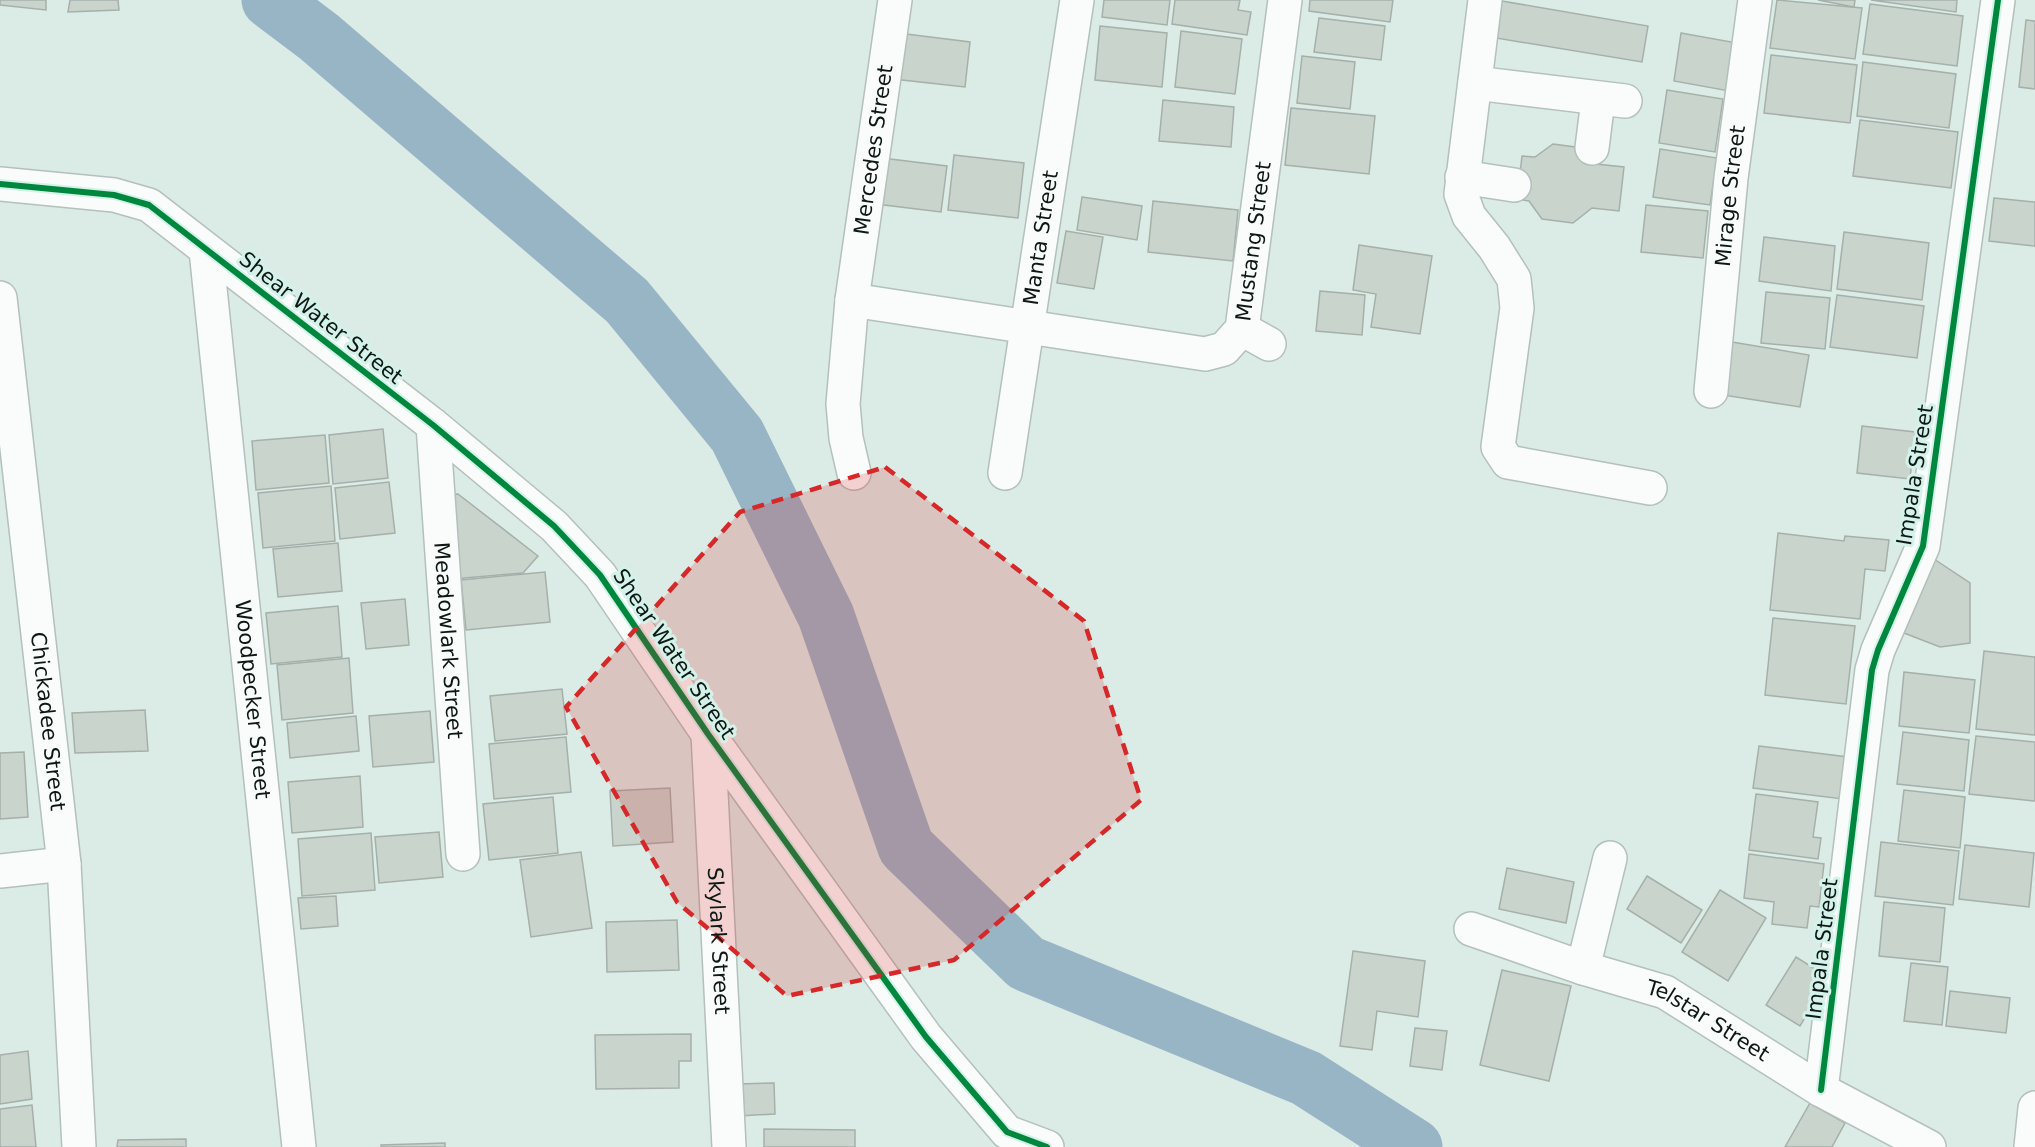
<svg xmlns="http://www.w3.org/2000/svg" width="2035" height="1147" viewBox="0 0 2035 1147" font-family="'DejaVu Sans',sans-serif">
<rect width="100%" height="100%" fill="#dbebe6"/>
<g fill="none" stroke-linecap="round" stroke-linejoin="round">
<polyline stroke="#98b5c6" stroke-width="57" points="270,0 319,37 627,301 737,435 826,616 906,847 1026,963 1306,1078 1414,1147"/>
</g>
<g fill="#c8d4cc" stroke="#a6b0ab" stroke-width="1.5">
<polygon points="0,0 46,0 46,10 0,5"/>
<polygon points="70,0 118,0 119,10 68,12"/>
<polygon points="1104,0 1170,0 1167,25 1102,17"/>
<polygon points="1175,0 1240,0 1238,10 1251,12 1247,35 1172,24"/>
<polygon points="1310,0 1393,0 1390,22 1309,11"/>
<polygon points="1496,0 1648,26 1642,62 1490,37"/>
<polygon points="1777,0 1862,8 1855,59 1770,48"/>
<polygon points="1818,0 1855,0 1854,7"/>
<polygon points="1871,0 1957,0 1956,12"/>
<polygon points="1870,4 1963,16 1957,66 1863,54"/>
<polygon points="1319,18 1385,26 1381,60 1314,52"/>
<polygon points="2026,20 2035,21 2035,89 2019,87"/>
<polygon points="1100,26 1167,33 1162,87 1095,80"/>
<polygon points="1181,31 1242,39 1235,94 1175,87"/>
<polygon points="898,33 970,42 965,87 893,79"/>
<polygon points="1681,33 1737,43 1729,91 1674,81"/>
<polygon points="1771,55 1857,65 1850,123 1764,113"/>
<polygon points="1302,56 1355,62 1350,109 1297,103"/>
<polygon points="1863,62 1956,74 1949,128 1857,116"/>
<polygon points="1667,90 1723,99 1715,152 1659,143"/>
<polygon points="1163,100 1234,107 1231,147 1159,141"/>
<polygon points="1291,108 1375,116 1369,174 1285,165"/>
<polygon points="1860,120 1958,132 1951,188 1853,176"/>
<polygon points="1553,144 1583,148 1596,164 1624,167 1619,211 1592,208 1573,223 1542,219 1529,201 1517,199 1522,156 1535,157"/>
<polygon points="1660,149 1717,158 1710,205 1653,197"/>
<polygon points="954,155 1024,163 1018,218 948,210"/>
<polygon points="882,158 947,166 941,212 876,204"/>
<polygon points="1082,197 1142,206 1137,240 1077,230"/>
<polygon points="1994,198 2035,202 2035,246 1989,241"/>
<polygon points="1153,201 1238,210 1233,261 1148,252"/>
<polygon points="1646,205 1708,211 1703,258 1641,252"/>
<polygon points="1066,231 1103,237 1094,289 1057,283"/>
<polygon points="1844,232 1929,243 1922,300 1837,289"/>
<polygon points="1764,237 1835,246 1831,291 1759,281"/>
<polygon points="1359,245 1432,256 1420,334 1371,327 1376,294 1353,290"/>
<polygon points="1320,291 1365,295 1362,335 1316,331"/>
<polygon points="1766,292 1830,298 1825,349 1761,343"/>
<polygon points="1837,295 1924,306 1917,358 1830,347"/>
<polygon points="1732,342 1809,355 1800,407 1723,395"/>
<polygon points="1862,426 1915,432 1910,479 1857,473"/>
<polygon points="383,429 388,478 333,484 329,435"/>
<polygon points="325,435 329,483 256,490 252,441"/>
<polygon points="389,482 395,533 340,539 335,488"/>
<polygon points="331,486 335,541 263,548 258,493"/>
<polygon points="458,494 538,556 523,573 453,579 445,495"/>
<polygon points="1778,533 1844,541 1845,536 1889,540 1885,571 1865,569 1860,619 1770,610"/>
<polygon points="338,543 342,591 278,597 273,549"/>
<polygon points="1934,559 1970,583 1970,643 1940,647 1904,633"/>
<polygon points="545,572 550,622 466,630 461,580"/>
<polygon points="405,599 409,645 366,649 361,603"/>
<polygon points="338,606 342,657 271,664 266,613"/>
<polygon points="1773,618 1855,626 1846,704 1765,695"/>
<polygon points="1984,651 2035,657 2035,735 1976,729"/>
<polygon points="349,658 353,713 282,720 277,665"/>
<polygon points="1904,672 1975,680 1969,733 1899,726"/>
<polygon points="562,689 567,734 495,741 490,696"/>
<polygon points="145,710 148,751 75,753 72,713"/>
<polygon points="430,711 434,762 373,767 369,716"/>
<polygon points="356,716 359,751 290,758 287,723"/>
<polygon points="1903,732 1969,740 1964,791 1897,784"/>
<polygon points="1976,736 2035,742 2035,801 1969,794"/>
<polygon points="566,737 571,792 494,799 489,744"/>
<polygon points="1759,746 1848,757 1843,799 1753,788"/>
<polygon points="24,752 28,817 0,819 0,753"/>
<polygon points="360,776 363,827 292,833 288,782"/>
<polygon points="670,788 673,842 613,846 610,791"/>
<polygon points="1904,790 1965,797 1960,848 1898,841"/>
<polygon points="1756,794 1818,802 1813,837 1821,838 1818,859 1749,850"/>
<polygon points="553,797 558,853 489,860 483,804"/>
<polygon points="439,832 443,877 379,883 375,837"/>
<polygon points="371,833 375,890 302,896 298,839"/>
<polygon points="1881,842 1959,851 1953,905 1875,896"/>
<polygon points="1965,845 2034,853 2029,907 1959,899"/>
<polygon points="581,852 592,928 531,937 520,860"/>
<polygon points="1749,854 1824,864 1819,907 1810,906 1807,928 1772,924 1774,902 1744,898"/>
<polygon points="1507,868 1574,882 1566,923 1499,909"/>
<polygon points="1647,876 1702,910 1681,943 1627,909"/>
<polygon points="1720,890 1766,918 1728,981 1682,952"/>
<polygon points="336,896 338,926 301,929 298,898"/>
<polygon points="1884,902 1945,908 1940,962 1879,956"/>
<polygon points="677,920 679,970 607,972 606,922"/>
<polygon points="1353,951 1425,961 1418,1017 1377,1011 1372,1050 1340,1046"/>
<polygon points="1796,957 1829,978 1800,1026 1766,1005"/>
<polygon points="1911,963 1948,967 1942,1025 1904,1021"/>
<polygon points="1502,970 1571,986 1549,1081 1480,1065"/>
<polygon points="1950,991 2010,998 2006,1033 1946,1026"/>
<polygon points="1415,1028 1447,1031 1442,1070 1410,1066"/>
<polygon points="691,1034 691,1061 679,1061 679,1088 596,1089 595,1035"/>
<polygon points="28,1051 32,1099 0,1104 0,1055"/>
<polygon points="774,1083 775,1114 739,1116 738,1084"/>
<polygon points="1810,1103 1845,1123 1832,1147 1785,1147"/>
<polygon points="32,1105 36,1147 0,1147 0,1109"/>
<polygon points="764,1129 855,1130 855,1147 764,1147"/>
<polygon points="186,1139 186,1147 117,1147 118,1140"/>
<polygon points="445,1143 445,1147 381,1147 381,1145"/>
</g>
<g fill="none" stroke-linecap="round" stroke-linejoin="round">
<defs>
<g id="minor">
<polyline points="1485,0 1461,194 1469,216 1494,247 1514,279 1517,308 1498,447 1508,462 1650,488"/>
<polyline points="1475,83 1625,101"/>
<polyline points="1592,148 1598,100"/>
<polyline points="1462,177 1514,185"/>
<polyline points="0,184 114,195 149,205 433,425 554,526 600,575 708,734 926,1037 1007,1132 1047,1147"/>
<path id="s1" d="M 206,250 L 299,1147"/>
<path id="s2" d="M 0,298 L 64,864 L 79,1147"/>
<path id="s3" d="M 852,300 L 1205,354 L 1224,349 L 1242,329 L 1285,0"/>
<polyline points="1242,329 1269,344"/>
<path id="s4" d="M 1711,391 L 1731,178 L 1755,0"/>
<path id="s5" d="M 433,425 L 463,854"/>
<path id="s6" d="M 854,473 L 846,438 L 843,404 L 852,300 L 895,0"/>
<path id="s7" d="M 1005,473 L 1077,0"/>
<path id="s8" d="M 708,734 L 729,1147"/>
<polyline points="0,871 64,864"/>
<path id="s9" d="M 1471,929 L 1583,968 L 1665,992 L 1821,1090 L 1929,1147"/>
<polyline points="1583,968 1610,858"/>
<polyline points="1821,1090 1872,670 1878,650 1923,546 1998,0"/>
<polyline points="2031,1147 2035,1108"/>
</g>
</defs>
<use href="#minor" stroke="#b3c0bc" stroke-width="36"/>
<use href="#minor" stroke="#fafcfb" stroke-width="33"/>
<defs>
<g id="cycleway">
<polyline points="0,184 114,195 149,205 433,425 554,526 600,575 708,734 926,1037 1007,1132 1047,1147"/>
<polyline points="1821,1090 1872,670 1878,650 1923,546 1998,0"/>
</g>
</defs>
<use href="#cycleway" stroke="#d4f2e9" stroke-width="10"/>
<use href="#cycleway" stroke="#00873e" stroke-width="6"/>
</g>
<path fill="#d62828" fill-opacity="0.2" stroke="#d62828" stroke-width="4.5" stroke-dasharray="12 8" stroke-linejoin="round" d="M 885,467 L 1084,621 L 1141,800 L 954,960 L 787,996 L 677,902 L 566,707 L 740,512 Z"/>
<g text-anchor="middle" stroke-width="6" stroke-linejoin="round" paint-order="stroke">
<g font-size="21" fill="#0d1714" stroke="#d4f2e9">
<text dy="7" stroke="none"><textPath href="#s6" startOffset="326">Mercedes Street</textPath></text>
<text dy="7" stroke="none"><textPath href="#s4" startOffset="196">Mirage Street</textPath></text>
<text dy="7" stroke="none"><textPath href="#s7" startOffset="238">Manta Street</textPath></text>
<text dy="7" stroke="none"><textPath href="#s3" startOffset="492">Mustang Street</textPath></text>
<text transform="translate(321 318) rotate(38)" y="7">Shear Water Street</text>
<text transform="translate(1915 475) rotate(-81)" y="7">Impala Street</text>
<text dy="7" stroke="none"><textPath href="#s5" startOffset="216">Meadowlark Street</textPath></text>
<text transform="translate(674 654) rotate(56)" y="7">Shear Water Street</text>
<text dy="7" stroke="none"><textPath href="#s1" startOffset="452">Woodpecker Street</textPath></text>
<text dy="7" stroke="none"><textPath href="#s2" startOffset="426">Chickadee Street</textPath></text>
<text dy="7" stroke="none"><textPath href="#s8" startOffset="207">Skylark Street</textPath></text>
<text transform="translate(1822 949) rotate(-83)" y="7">Impala Street</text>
<text dy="7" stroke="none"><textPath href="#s9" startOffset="255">Telstar Street</textPath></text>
</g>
</g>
</svg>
